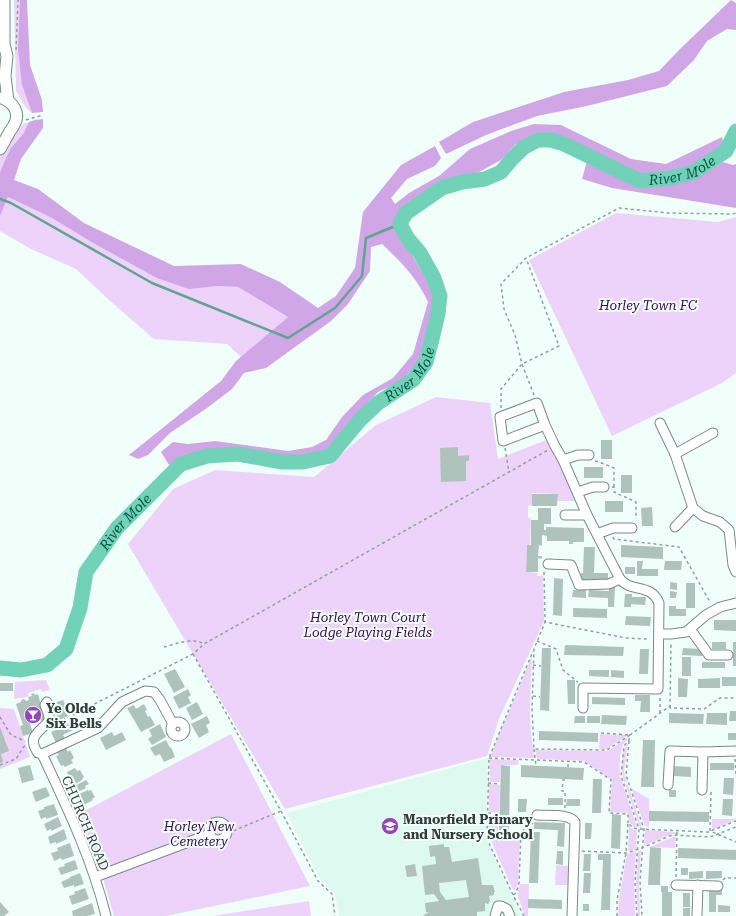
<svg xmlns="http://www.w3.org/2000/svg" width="736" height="916" viewBox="0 0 736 916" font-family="'Roboto Serif',serif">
<rect width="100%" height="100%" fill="#f0fffa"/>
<polygon fill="#def9f0" points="488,758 486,839 521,916 339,916 335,894 320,879 287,813"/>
<g fill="#edd3f9">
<path d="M 14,0 L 20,0 L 22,85 L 32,113 C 23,107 22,100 16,91 Z"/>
<polygon points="29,122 23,134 11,148 0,172 0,156 4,148 23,124"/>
<polygon points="8,197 52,218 217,286 238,287 288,317 241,357 227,344 154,339 110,301 76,269 31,249 0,231 0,216"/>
<polygon points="616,213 718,222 736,217 736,373 722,383 612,436 529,260"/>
<polygon points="436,397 490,403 498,459 549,439 578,501 558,501 558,494 532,493 532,505 528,506 528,518 531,518 530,545 527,545 526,572 538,573 537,576 543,576 544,621 499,719 487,756 285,809 128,544 173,489 215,470 314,477 376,425"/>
<path d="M 532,656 C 531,690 527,725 535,758 L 490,757 Z"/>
<polygon points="46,680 50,690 42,692 41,689 28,693 28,697 14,699 15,682"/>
<polygon points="0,708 14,709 30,757 0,769"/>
<polygon points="231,734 310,886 166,916 114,916 101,872 77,815"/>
<polygon points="600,734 628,735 607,749 599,749"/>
<path d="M 628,737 C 627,742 625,742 623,745 C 620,751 619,770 620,776 L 637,827 L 634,827 L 629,822 L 628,813 L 610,812 L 612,780 L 584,761 L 537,759 L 535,750 L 608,751 Z"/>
<path d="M 628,743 L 624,772 L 627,782 L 624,782 C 621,773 621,750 628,743 Z"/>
<polygon points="490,759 519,760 518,765 501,765 500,782 490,782"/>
<polygon points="489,784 500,785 499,813 489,812"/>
<polygon points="625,784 628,785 642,828 640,828"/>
<polygon points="631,788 649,799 649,827 645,826"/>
<polygon points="489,815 499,815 498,832 488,832"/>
<polygon points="712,819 736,819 736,820 712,830"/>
<polygon points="629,826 633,830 637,830 636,849 628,851"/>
<polygon points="645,830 676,832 676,834 672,834 644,846"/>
<polygon points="488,834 520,836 518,883 515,890 513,890"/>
<polygon points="673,837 676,837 675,848 650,847"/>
<polygon points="641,850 639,881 640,916 638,916 636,884 638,851"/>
<polygon points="636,851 634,883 635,916 618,916 619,899 627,854"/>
<polygon points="556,865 568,866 568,885 555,885"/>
<polygon points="520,884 529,884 528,916 525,916 517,894"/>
<polygon points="309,901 311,916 212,916"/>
</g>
<g fill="#d1a6e6">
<polygon points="20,0 27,0 30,65 42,100 43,112 32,113 22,85 18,49"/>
<polygon points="731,0 736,3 736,30 727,29 707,41 694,60 667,86 587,106 537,116 486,135 446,154 439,142 473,122 564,92 628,80 659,71 679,50"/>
<path d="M 43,119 L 43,128 L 21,159 L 14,180 L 38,189 L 84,223 L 174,266 L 241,264 L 280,282 L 318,308 L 336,296 L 355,268 L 363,212 L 401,165 L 435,146 L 441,158 L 435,166 L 407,179 L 391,198 L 395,204 L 409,193 L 439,176 L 470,149 L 511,131 L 534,124 L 561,125 L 631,159 L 666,164 L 722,137 L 725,147 L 701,164 L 676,173 L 645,175 L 592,154 L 558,137 L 538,135 L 516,144 L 501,160 L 479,172 L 443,181 L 412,201 L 396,217 L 398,232 L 429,283 L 434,300 L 428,334 L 420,359 L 403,380 L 378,392 L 341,432 L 323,453 L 298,459 L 242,451 L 201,453 L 182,457 L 169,465 L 161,452 L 173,442 L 188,444 L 215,441 L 288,451 L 312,447 L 326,440 L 342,417 L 363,395 L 393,378 L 413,354 L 428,302 C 417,278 401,262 382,244 L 371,247 L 370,271 L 348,304 L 331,321 L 266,368 L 244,373 L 232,389 L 207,408 L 170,433 L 148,455 L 138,459 L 129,455 L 221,381 L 236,361 L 288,317 L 238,287 L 217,286 L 189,289 L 157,278 L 95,244 L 52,218 L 8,197 L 0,216 L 0,172 L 6,158 L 11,148 L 23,134 L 29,122 L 35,120 Z"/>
<polygon points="587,161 620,177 645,185 696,178 723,162 733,165 736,164 736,208 612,188 582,179"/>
</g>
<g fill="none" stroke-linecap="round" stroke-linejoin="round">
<polyline stroke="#5fa591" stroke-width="2.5" points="0,199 11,203 152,283 288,338 335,308 362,276 366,238 400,224"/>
<path stroke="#72d2b7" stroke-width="15" id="s1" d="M 0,668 L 21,670 L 47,665 L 66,649 L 80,608 L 86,572 L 117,528 L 181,464 L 207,456 L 238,454 L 282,462 L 303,462 L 330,456 L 360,420 L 378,403 L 413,380 L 426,362 L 432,339 L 438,314 L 440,296 L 434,278 L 420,253 L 408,239 L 400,224 L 406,213 L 442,188 L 462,182 L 485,179 L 501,172 L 511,160 L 523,148 L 538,140 L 551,140 L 564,144 L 640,181 L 670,178 L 694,172 L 726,151 L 736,131"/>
</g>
<g fill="#b0c2bc" fill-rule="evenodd">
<rect x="601" y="440" width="11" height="19"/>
<polygon points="458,447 458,456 469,455 469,461 466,461 466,481 441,482 440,448"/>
<rect x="584" y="467" width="19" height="11"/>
<rect x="621" y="475" width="11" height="18"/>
<polygon points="532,494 558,494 557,506 532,506"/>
<rect x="605" y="501" width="18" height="11"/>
<polygon points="652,507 653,526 642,526 641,508"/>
<polygon points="538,508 551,508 551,524 544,524 544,530 546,530 546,527 584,528 584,542 573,542 573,544 569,544 569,541 547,541 547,536 542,535 542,546 539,545 538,556 542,556 542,559 538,558 538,572 526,572 527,545 531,545 531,520 538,520"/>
<polygon points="621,545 663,547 663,559 621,557"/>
<polygon points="584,547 595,547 594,573 608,573 608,580 581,580 581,573 583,573"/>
<polygon points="637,561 643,561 642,569 658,569 658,576 637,576"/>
<polygon points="665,561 682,561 681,570 664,570"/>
<rect x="625" y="567" width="10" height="7"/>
<polygon points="554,578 563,579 562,616 553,615"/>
<polygon points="670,582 677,583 677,590 670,589"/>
<rect x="686" y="583" width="9" height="25"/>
<polygon points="609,587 615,587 614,607 608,607 608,598 588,597 589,590 609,591"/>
<polygon points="573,590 586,590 586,598 572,597"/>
<polygon points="670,591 677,592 676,598 670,598"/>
<polygon points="625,594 632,594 632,597 646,597 645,605 631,604 631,607 624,607"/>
<polygon points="669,606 676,606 676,609 686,609 686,616 669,616"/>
<polygon points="573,608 607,609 607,618 573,617"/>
<polygon points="626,616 651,617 650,626 625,625"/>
<polygon points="714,620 736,620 736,631 714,630"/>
<rect x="712" y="642" width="14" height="7"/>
<rect x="733" y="642" width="3" height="24"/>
<polygon points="565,645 624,647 623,656 564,655"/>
<polygon points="542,648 551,648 549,711 540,710"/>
<polygon points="683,648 702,649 702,656 682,655"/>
<polygon points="640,649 649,649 648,674 639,674"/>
<rect x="682" y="657" width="9" height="19"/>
<rect x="702" y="662" width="23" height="6"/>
<polygon points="175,669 185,687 174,693 164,674"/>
<polygon points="589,670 609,670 609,677 589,676"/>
<polygon points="611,670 624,671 624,678 611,677"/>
<rect x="722" y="677" width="14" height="9"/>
<polygon points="678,678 688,679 687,697 678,697"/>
<polygon points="720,678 720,688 698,688 698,679"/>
<polygon points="567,680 575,680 575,704 568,704"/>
<rect x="0" y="683" width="13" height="8"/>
<polygon points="188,689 191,695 188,697 191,703 179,709 173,697"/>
<polygon points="34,693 35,695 38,694 45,719 30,724 33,733 23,736 20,726 23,725 16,704 21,702 21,700 24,699 26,701 29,700 28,697 32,696 31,694"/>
<polygon points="635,695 650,695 650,712 640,712 641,701 635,701"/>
<polygon points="592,697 625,698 625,705 592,704"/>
<polygon points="63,700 67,708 64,710 68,716 59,720 51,704"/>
<polygon points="197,702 203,714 192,720 186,708"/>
<polygon points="144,704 147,710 145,711 148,717 150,716 155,725 141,732 127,708 134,705 136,709"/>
<polygon points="730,711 736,711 736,721 729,721"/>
<polygon points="669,713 704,714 703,724 669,723"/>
<polygon points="707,713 727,713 727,725 706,724"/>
<polygon points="602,715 627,716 626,725 601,724"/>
<polygon points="207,716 210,723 206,725 209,732 199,738 191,724"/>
<polygon points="575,716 585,716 585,723 574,723"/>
<rect x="587" y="716" width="13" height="7"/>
<polygon points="72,722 75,729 63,735 65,739 56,743 51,732"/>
<polygon points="160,724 166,737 152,745 148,739 152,736 149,730"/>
<polygon points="0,727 9,751 1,754 3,762 0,763"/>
<polygon points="539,731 598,733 598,742 539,740"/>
<polygon points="112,732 114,736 122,732 126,740 106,750 100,738"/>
<rect x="728" y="733" width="8" height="7"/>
<polygon points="166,740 170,748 171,747 175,757 164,762 160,754 155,756 150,748"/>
<polygon points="643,740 655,740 654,787 641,787"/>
<polygon points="66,748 68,752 70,750 74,758 71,760 73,763 65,767 63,765 61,766 56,756 59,755 57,752"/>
<rect x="710" y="763" width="24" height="7"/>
<polygon points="30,765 34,780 22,783 18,768"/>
<polygon points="501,765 510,766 509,830 499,830"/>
<polygon points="521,765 584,768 583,780 521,777"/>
<polygon points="674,766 691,767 691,777 674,776"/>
<polygon points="75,768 77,771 80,770 84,777 82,779 82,780 72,786 66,776 68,775 67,772"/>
<polygon points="724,778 734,778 733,795 723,794"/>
<polygon points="593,779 602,779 601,813 592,813"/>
<polygon points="86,780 89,784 85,786 86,788 76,793 73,787"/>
<polygon points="46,787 50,796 36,802 32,792"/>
<polygon points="88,790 88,791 91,790 95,797 92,799 93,800 82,806 77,795"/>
<rect x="669" y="790" width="7" height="7"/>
<rect x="548" y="798" width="15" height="7"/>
<polygon points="518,799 527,799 526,812 518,812"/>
<polygon points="567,799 580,799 580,806 566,806"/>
<polygon points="723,799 733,799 732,816 722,815"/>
<polygon points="54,804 58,815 46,819 46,817 41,819 38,811 44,809 44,807"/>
<polygon points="649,811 709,812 709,822 649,821"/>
<polygon points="612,814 621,815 620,849 611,848"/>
<polygon points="58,817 62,826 51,831 51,829 47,831 44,824"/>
<polygon points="534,822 565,823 564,847 557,846 558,830 534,829"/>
<polygon points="585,823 592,823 591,839 585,839"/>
<polygon points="64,829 67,839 56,844 56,842 50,844 48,837"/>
<polygon points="531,832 540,832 538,883 529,883"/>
<polygon points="70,843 74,856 62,860 61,858 54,861 51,853 58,851 57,848"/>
<path d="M 444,844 L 444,847 L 449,847 L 452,862 L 478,858 L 482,885 L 493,885 L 495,892 L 494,892 L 494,895 L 489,896 L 490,901 L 488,904 L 485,903 L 485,911 L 477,912 L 477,916 L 423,916 L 426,913 L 427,914 L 428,912 L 426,912 L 425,903 L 439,901 L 434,894 L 425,895 L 422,866 L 436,864 L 435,856 L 430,857 L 429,846 ZM 466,880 L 469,897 L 446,900 L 440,892 L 439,883 Z"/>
<polygon points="650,847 661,848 660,885 648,885"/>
<polygon points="678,848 736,850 736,860 678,858"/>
<polygon points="557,851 563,851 563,865 556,864"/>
<polygon points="584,854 591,854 590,871 583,871"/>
<polygon points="598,854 611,854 610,910 601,910 603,860 598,860"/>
<polygon points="75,860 78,869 61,875 58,868 65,866 64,864"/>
<polygon points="415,864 417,876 407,877 405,866"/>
<rect x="681" y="868" width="7" height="7"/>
<polygon points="703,871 703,878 689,879 689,872"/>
<polygon points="706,871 722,871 722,878 706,879"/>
<polygon points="80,873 84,884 74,887 74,885 64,888 61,882 70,878 70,877"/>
<polygon points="584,873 591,873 590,893 583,893"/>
<polygon points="661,886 668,886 668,892 672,892 672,916 662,916 662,892 661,892"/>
<polygon points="85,888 89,899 72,905 69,896 75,894 74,892"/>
<polygon points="709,888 722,889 722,895 716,895 716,912 709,912"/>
<rect x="683" y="893" width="7" height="14"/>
<polygon points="528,899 562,900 562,909 528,908"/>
<polygon points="0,902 9,912 4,916 0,916"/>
<polygon points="92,903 95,914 87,916 73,916 72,911"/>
<rect x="583" y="904" width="6" height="7"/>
<polygon points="718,905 730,906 730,912 718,912"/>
<rect x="683" y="908" width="7" height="8"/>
</g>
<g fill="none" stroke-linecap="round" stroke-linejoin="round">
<defs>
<g id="minor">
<polyline points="660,423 675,454 693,508 703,516 720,522 729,530 733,565 736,572"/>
<path d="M 545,425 L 537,403 L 500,417 L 503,441 L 545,425 L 555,446 L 563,460 L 587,515 L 620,579 C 631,593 651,583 659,603 L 658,689 L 583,688 L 583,708"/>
<polyline points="675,454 713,433"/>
<polyline points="563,460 578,455 589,455"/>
<polyline points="578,492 593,487 604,487"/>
<polyline points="565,515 587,515"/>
<polyline points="675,527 693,508"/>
<polyline points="597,534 613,528 632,528"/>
<polyline points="548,564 571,565 579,585 609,584 620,579"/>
<polyline points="690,629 709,655 728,655"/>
<polyline points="660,634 671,634 686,632 706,615 720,607 736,603"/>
<path d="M 47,702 L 45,705 L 49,716 L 49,721 C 40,732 26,736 38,753 L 42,754 C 67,807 92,859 106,916"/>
<circle cx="178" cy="729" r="7"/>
<polyline points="42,754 98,728 122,702 145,691 154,692 160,700 173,724"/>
<polyline points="668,785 670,751 703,752 736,751"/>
<polyline points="702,790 703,752"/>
<path d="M 537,815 C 547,816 569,813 575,822 L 572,916"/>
<circle cx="218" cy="831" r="9"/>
<polyline points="95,877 210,834"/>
<polyline points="676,885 718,886"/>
<polyline points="495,916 498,906 501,906 507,909 510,916"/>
<polyline points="697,916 698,885"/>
</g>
<g id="major">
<polyline points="4,0 4,44 7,56 5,76 8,101"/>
<path d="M 0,149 C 3,144 6,138 9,133 C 10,130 13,128 14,125 C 21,113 13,102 2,98"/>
</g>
</defs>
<use href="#minor" stroke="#798a84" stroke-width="11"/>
<use href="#major" stroke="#798a84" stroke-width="13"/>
<g stroke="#929e9a" stroke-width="1.5" stroke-dasharray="3 3" stroke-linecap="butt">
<polyline points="16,50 18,0"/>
<polyline points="26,120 43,115"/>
<polyline points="534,395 522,364 515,335 504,309 501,284 526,258 619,208 669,213 732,214 736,213"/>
<polyline points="501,408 501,389 522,364 559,346 526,258"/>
<polyline points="505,448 509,472"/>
<polyline points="595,461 599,462 614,468 614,487"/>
<polyline points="612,487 614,487 614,492 636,502 636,519"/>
<polyline points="613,537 614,539 679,547 710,602"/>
<polyline points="544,572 545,622"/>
<polyline points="537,641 556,649 563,670 578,682"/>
<path d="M 164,647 C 176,644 193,637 204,644"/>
<polyline points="193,654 281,811 318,881 332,894 335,916"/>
<polyline points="533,665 541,666"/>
<polyline points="533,696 540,697"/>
<polyline points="670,706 670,708 704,709 720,698 736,698"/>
<polyline points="660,713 660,697"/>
<polyline points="0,717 11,735 25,741"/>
<polyline points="57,723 193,654 204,644 548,450"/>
<polyline points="601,733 630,735"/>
<polyline points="630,735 607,750 534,749 532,708 534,649 545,622 626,638 649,639"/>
<polyline points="629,741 626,775 644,829 640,881 642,916"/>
<polyline points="534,749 536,766"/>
<polyline points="489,758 584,762 611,780 609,813 628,814 628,823"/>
<polyline points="735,759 736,775"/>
<polyline points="0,765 16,759 25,745"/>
<polyline points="568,767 568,761"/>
<polyline points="488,783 500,784"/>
<polyline points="711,792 710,831 736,842"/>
<polyline points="565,808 565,791 562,791 563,780 566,780 566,779"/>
<polyline points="488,813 500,814"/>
<polyline points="228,833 281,811"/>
<polyline points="487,833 519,834 521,832"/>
<polyline points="582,851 626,853 642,848 672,835 710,837 736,827"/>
<polyline points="676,877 677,831"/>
<polyline points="723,880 725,878 736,878"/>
<polyline points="513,895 487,839 489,758 533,651"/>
<polyline points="524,916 513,895 516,893 519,883 521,832 533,823"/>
<polyline points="617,916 617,900 626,853 628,823 633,828 639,829 708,832 736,821"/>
<polyline points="637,916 635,883 639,829 621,776 624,746 629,740 630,735 670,706 671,644"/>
</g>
<use href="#minor" stroke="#fff" stroke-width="9"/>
<use href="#major" stroke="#fff" stroke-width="11"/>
</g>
<defs>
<symbol id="bar-disc" viewBox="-11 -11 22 22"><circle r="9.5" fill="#9545b5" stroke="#f0fffa"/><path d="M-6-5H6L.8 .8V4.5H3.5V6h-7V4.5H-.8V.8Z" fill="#fff"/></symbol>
<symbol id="school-disc" viewBox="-11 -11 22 22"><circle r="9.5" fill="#9545b5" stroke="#f0fffa"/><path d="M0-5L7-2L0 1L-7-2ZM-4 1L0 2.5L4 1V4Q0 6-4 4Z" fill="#fff"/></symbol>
</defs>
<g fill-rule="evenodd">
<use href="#bar-disc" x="23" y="705" width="20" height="20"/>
<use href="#school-disc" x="380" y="816" width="20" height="20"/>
</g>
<g text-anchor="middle" stroke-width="4" stroke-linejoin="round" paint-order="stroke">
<g font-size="13" font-style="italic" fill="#400654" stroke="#f0fffa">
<text x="648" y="310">Horley Town FC</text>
<text x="368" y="622">Horley Town Court<tspan x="368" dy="15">Lodge Playing Fields</tspan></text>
<text x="199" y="831">Horley New<tspan x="199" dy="15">Cemetery</tspan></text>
</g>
<g font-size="13" font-weight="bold" fill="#343c39" stroke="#f0fffa" text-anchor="start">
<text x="46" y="713">Ye Olde<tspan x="46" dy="15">Six Bells</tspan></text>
<text x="403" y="824">Manorfield Primary<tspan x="403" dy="15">and Nursery School</tspan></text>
</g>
<g font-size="13" fill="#343c39" stroke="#f0fffa">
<text transform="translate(86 823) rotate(67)" y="5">CHURCH ROAD</text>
</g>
<g font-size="14" font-style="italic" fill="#005645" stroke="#f0fffa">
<text dy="5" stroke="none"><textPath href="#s1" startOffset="1057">River Mole</textPath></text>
<text dy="5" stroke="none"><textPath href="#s1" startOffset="564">River Mole</textPath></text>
<text dy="5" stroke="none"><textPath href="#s1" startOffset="216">River Mole</textPath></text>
</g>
</g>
</svg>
